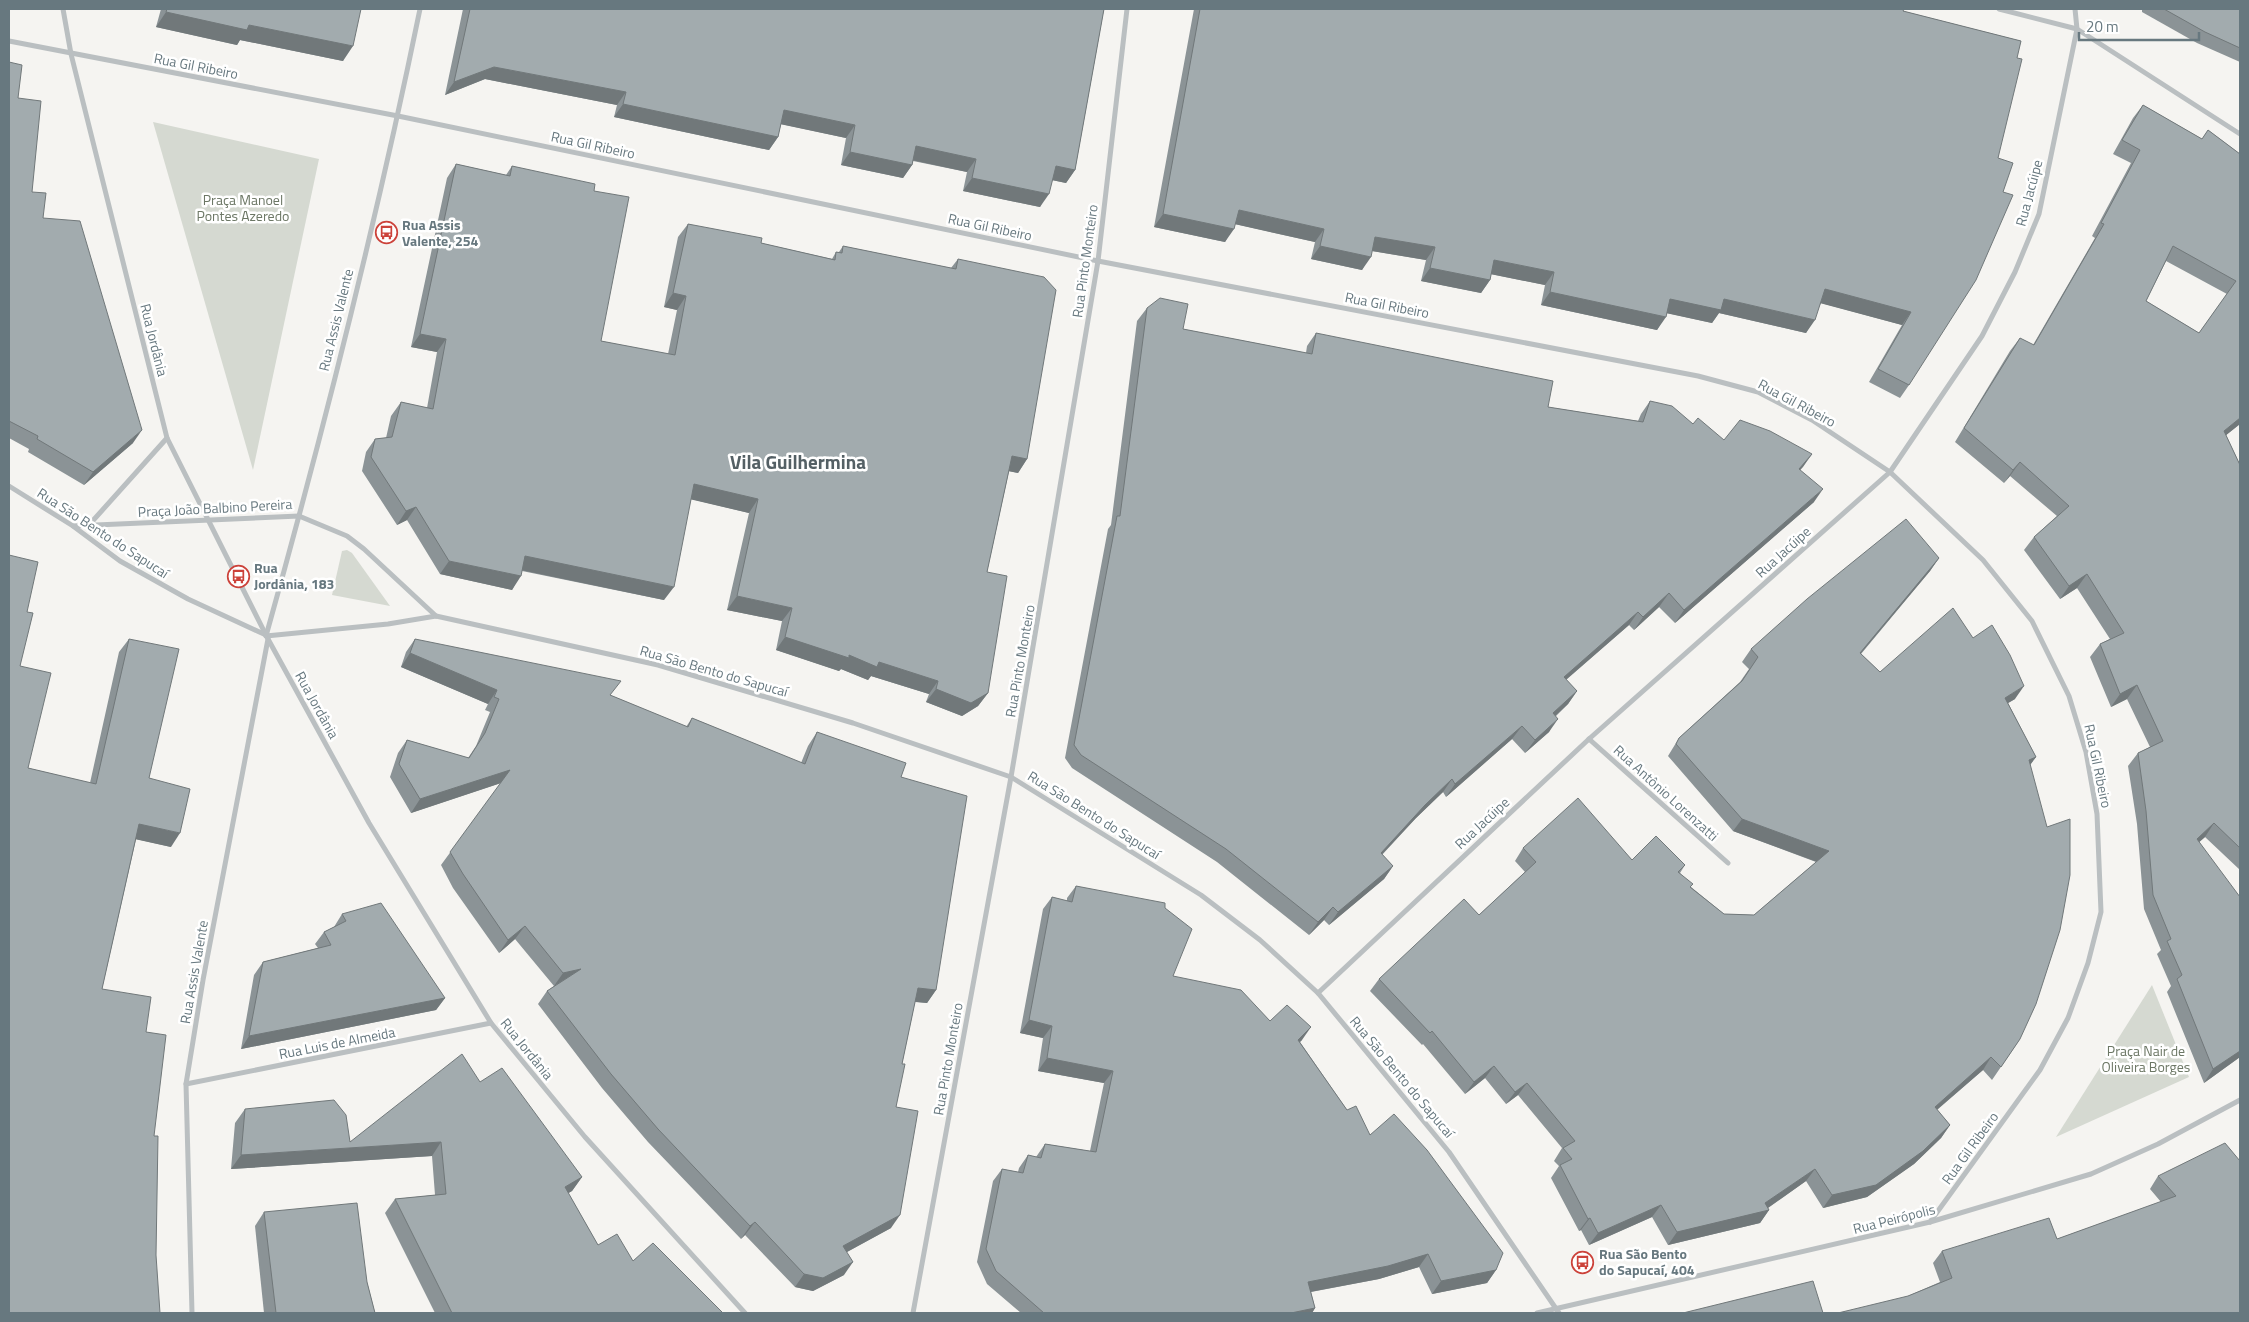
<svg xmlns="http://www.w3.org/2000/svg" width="2249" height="1322" viewBox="0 0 2249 1322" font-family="'Titillium Web',sans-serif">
<rect width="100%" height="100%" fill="#f5f4f1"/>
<g fill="#d5d9d1">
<polygon points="153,122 319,159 253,470"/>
<polygon points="347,550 352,553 390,606 332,595 342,551"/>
<polygon points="2152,985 2189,1077 2056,1137"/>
</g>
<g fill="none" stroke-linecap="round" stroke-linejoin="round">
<g stroke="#babfc1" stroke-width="5">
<polyline points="63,9 71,54 167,438 268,639 369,823 491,1023 585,1137 745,1313"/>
<polyline points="1999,9 2077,29 2240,134"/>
<polyline points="9,41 398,116 1098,261 1698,376 1758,392 1812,420 1890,472 1983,560 2032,621 2069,696 2086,752 2097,814 2101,912 2088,963 2068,1018 2040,1070 1930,1222"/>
<polyline points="9,486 73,526 120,561 188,599 266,635"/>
<polyline points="89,525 167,438"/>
<polyline points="73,526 299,516 347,536 364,549 436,616"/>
<polyline points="266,636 388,624 436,616 658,665 853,723 1011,777 1201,895 1260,940 1318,993 1449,1152 1559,1313"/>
<path d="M 266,636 C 324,429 377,219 420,9"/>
<polyline points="1589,739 1728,863"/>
<polyline points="1318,993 1589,739 1890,472 1982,336 2015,272 2039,214 2077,29 2075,9"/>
<polyline points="186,1084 491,1023"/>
<polyline points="192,1313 186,1084 203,980 268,639"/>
<polyline points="913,1313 1011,777 1098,261 1127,9"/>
<polyline points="1537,1313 1930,1222 2091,1174 2158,1144 2240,1100"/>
</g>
</g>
<g fill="#8b9396" fill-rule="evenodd">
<polygon points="161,9 361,9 343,61 240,40 237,45 156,27"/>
<polygon points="463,9 1104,9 1075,170 1066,183 1052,180 1040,207 963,191 967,172 913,161 912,165 903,178 841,165 846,138 781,124 778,137 769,150 614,117 617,105 485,79 445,95"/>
<polygon points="1194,9 1904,9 1903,11 2021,41 1909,385 1900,398 1869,382 1902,325 1821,303 1806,333 1719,313 1712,323 1667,313 1657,330 1541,305 1545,285 1491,274 1490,280 1481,293 1421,281 1426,260 1372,251 1362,270 1311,259 1315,242 1235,224 1225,242 1154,227"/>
<polygon points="2142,9 2240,9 2240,62 2197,43 2142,12"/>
<polygon points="9,62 18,98 32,192 43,218 133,443 84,485 28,452 29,449 9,438"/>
<path d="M 2143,105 L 2202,139 L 2208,130 L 2240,154 L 2240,424 L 2226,435 L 2240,465 L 2240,870 L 2205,837 L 2199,842 L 2240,1057 L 2204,1083 L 2167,992 L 2171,986 L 2157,954 L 2161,950 L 2144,909 L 2137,824 L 2128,766 L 2138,753 L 2150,747 L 2127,699 L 2111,707 L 2090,657 L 2100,644 L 2110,639 L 2077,588 L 2060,599 L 2024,550 L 2034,537 L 2057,516 L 2010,476 L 2004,483 L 1955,442 L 2010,351 L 2020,338 L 2033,345 L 2095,238 L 2092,236 L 2131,163 L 2113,154 L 2133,118 ZM 2166,261 L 2227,294 L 2199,333 L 2146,301 Z"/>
<polygon points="456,164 506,175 512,166 594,191 601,341 668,354 677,310 664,307 678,237 688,224 761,243 832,259 836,252 839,252 843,246 951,268 958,259 1027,459 1018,473 1009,471 987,572 988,693 978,706 962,716 926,702 929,694 871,676 868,680 841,669 839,671 776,650 782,621 727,610 749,513 691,499 664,600 522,571 512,590 440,574 407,520 397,525 362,471 366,452 375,439 386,438 391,416 401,402 427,408 437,352 411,347 447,178"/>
<polygon points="1147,308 1183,329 1306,353 1307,346 1316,333 1548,407 1638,421 1641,414 1650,401 1724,440 1812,454 1800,470 1814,502 1675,623 1659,607 1634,630 1629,625 1566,680 1577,691 1568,704 1556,716 1549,732 1525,753 1512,739 1446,797 1443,792 1416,818 1382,855 1393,866 1384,879 1329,925 1324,920 1309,935 1217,862 1072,768 1065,758 1108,529 1111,525 1137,321"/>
<polygon points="9,555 27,612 20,666 28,768 90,783 119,652 129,639 149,778 171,847 136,839 102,989 146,1032 154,1136 156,1255 9,1313"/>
<polygon points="1939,558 1930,571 1861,654 1880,672 1973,638 2015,699 2008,703 2036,757 2030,765 2020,1039 1992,1080 1983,1070 1937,1110 1950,1125 1941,1138 1914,1164 1867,1197 1823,1208 1806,1181 1768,1208 1769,1210 1760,1223 1668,1245 1652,1217 1589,1245 1581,1230 1579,1231 1551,1178 1559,1166 1554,1161 1562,1148 1518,1095 1506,1104 1485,1078 1465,1094 1423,1044 1422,1045 1370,991 1379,979 1479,915 1525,872 1515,861 1523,848 1685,865 1680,873 1691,887 1724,914 1754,915 1816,862 1733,831 1668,756 1679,738 1740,682 1749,669 1742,662 1751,649"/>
<polygon points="415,639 610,695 686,727 692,718 801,763 808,746 817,732 901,777 936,990 927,1003 915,1002 902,1064 896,1107 891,1228 847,1252 844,1275 813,1291 795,1287 745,1235 741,1239 648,1142 602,1088 538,1004 547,991 554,986 515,939 499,953 453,888 441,865 501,783 411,813 390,777 398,753 407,740 468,758 476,746 490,712 485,710 488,704 401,667 406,652"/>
<polygon points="1076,886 1165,908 1173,976 1270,1021 1302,1040 1300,1042 1347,1110 1496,1270 1487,1283 1432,1294 1419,1267 1379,1279 1311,1292 1315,1308 1312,1313 1021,1313 987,1284 977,1262 993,1181 1002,1169 1018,1172 1019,1168 1028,1155 1036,1157 1045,1144 1090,1151 1104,1083 1038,1071 1043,1038 1020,1033 1043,909 1052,897 1067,901 1067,898"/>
<polygon points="342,914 445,998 436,1010 241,1049 254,975 263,962 318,948 315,944 324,932 334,927"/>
<polygon points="480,1082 582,1177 572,1191 568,1193 598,1245 633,1261 723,1313 435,1313 385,1213 395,1199 435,1195 432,1156 231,1169 235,1123 245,1109 350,1142"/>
<polygon points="2240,1161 2240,1313 1908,1296 1940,1282 1933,1263 1942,1251 2057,1239 2161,1202 2150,1189 2158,1176"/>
<polygon points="264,1212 367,1282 375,1313 264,1313 255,1226"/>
</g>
<g fill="#71787a">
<polygon points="166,12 249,25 353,46 343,61 240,40 237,45 156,27"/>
<polygon points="494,67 626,92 617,105 485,79 445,95 454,82"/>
<polygon points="623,104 778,137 769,150 614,117"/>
<polygon points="784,110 855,125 846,138 775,123"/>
<polygon points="916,146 976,159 967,172 907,159"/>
<polygon points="850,152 912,165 903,178 841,165"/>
<polygon points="1056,166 1075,170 1066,183 1047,179"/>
<polygon points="972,178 1049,194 1040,207 963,191"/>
<polygon points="1239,210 1324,229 1315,242 1230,223"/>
<polygon points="1163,214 1234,229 1225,242 1154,227"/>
<polygon points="1375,237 1435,247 1426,260 1366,250"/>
<polygon points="1320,246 1371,257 1362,270 1311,259"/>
<polygon points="1494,260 1554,272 1545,285 1485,273"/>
<polygon points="1430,268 1490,280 1481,293 1421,281"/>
<polygon points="1825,289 1911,312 1902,325 1816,302"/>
<polygon points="1550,292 1666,317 1657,330 1541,305"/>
<polygon points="673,293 686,296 677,310 664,307"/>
<polygon points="1670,299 1724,299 1815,320 1806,333 1719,313 1712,323 1661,312"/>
<polygon points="420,334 446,339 437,352 411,347"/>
<polygon points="2240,418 2240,424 2215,444 2224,431"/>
<polygon points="142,430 133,443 84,485 93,472"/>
<polygon points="1812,454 1803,467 1789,482 1799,469"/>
<polygon points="1012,456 1027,459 1018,473 1003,470"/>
<polygon points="2020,462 2010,476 2004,483 2013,470"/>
<polygon points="694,484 758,499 749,513 685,498"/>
<polygon points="1823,489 1814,502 1675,623 1684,610"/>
<polygon points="416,507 407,520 397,525 406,511"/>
<polygon points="525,556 674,587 664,600 516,569"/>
<polygon points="1939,558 1930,571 1851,665 1860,653"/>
<polygon points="449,561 521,576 512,590 440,574"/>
<polygon points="2087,574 2077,588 2060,599 2069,586"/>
<polygon points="1669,593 1659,607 1634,630 1643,617"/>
<polygon points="737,596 792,608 782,621 727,610"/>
<polygon points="1638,612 1629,625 1554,690 1564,677"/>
<polygon points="785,637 849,655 879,662 938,681 929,694 871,676 868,680 841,669 839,671 776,650"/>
<polygon points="410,653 497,690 488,704 401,667"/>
<polygon points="2137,685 2127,699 2111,707 2120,694"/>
<polygon points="2024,686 2015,699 1996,710 2005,698"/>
<polygon points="936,689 988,693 978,706 962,716 926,702"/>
<polygon points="1577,691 1568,704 1544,726 1553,713"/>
<polygon points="1558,719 1549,732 1525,753 1535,740"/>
<polygon points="1522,726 1512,739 1446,797 1455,784"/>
<polygon points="2036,757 2027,769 2029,760"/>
<polygon points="510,770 501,783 411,813 420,799"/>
<polygon points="1452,779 1443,792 1416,818 1371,866 1381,853 1425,805"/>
<polygon points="1742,819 1829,851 1820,863 1733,831"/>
<polygon points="2214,823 2205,837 2188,852 2197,839"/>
<polygon points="139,824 180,833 171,847 130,838"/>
<polygon points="1393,866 1384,879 1329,925 1338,912"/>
<polygon points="1333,907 1324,920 1309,935 1318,922"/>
<polygon points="525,926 515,939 499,953 508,940"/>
<polygon points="581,969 554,986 563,973"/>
<polygon points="918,988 936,990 927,1003 908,1001"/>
<polygon points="445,998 436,1010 241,1049 249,1036"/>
<polygon points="1029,1020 1052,1026 1043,1038 1020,1033"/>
<polygon points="1311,1027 1302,1040 1289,1052 1298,1040"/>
<polygon points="2240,1051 2240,1057 2204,1083 2213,1069"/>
<polygon points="1991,1057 1983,1070 1926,1119 1935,1107"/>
<polygon points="1047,1058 1113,1071 1104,1083 1038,1071"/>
<polygon points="1494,1066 1485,1078 1465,1094 1474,1082"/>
<polygon points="1527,1083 1518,1095 1506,1104 1515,1092"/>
<polygon points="1950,1125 1941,1138 1914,1164 1867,1197 1823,1208 1832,1195"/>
<polygon points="441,1142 432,1156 231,1169 241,1155"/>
<polygon points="1815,1169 1806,1181 1762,1212 1769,1210 1760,1223 1668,1245 1677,1232 1765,1203"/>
<polygon points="582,1177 572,1191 555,1201 565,1187"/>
<polygon points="1661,1205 1652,1217 1589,1245 1598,1233"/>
<polygon points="900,1215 891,1228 834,1259 843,1246"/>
<polygon points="1590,1218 1581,1230 1579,1231 1588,1219"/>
<polygon points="755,1222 745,1235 741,1239 750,1226"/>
<polygon points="1428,1254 1419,1267 1379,1279 1299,1294 1308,1282"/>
<polygon points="853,1262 844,1275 813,1291 795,1287 804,1274"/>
<polygon points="1496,1270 1487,1283 1432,1294 1441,1281"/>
<polygon points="1315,1308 1312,1313 1291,1313"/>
</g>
<g fill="#a2abae" stroke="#71787a" fill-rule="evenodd">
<polygon points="167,9 361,9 353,46 249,25 247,30 166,12"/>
<polygon points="470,9 1104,9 1075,170 1056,166 1049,194 972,178 976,159 916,146 912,165 850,152 855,125 784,110 778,137 623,104 626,92 494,67 454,82"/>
<polygon points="1200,9 1904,9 1903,11 2021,41 2017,58 2022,59 1998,158 2013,163 2003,192 2013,195 1976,280 1909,385 1878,369 1911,312 1825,289 1815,320 1724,299 1721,310 1670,299 1666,317 1550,292 1554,272 1494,260 1490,280 1430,268 1435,247 1375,237 1371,257 1320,246 1324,229 1239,210 1234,229 1163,214"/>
<polygon points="2164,9 2240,9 2240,48 2205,32"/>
<polygon points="9,62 22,65 18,98 41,101 32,192 46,193 43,218 80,221 142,430 93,472 37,439 38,436 9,421"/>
<path d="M 2143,105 L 2202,139 L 2208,130 L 2240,154 L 2240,418 L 2224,431 L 2240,465 L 2240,848 L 2214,823 L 2197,839 L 2240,897 L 2240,1051 L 2213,1069 L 2177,979 L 2182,975 L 2167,941 L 2171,939 L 2153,895 L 2146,811 L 2138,753 L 2163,741 L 2137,685 L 2120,694 L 2100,644 L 2124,633 L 2087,574 L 2069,586 L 2034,537 L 2069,506 L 2020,462 L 2013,470 L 1964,428 L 2020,338 L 2034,345 L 2104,224 L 2101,223 L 2140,150 L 2122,140 ZM 2173,246 L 2236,281 L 2199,333 L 2146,301 Z"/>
<polygon points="456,164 510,176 512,166 595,184 594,191 629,197 601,341 675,355 686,296 673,293 688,224 762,238 761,243 835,260 836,252 842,253 843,246 956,269 958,259 1044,277 1056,290 1027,459 1012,456 987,572 1007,576 988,693 971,703 936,689 938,681 879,662 877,667 849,655 849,658 785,637 792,608 737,596 758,499 694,484 674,587 525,556 521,576 449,561 416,507 406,511 371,457 375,439 392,437 401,402 433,409 446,339 420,334"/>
<polygon points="1160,298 1188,304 1183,329 1312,354 1316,333 1553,381 1548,407 1643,422 1650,401 1672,406 1693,424 1698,418 1724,440 1740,420 1770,431 1812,454 1799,469 1823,489 1684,610 1669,593 1643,617 1638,612 1564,677 1577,691 1553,713 1558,719 1535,740 1522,726 1455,784 1452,779 1425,805 1381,853 1393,866 1338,912 1333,907 1318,922 1226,849 1081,755 1074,745 1117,516 1120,516 1147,308"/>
<polygon points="1906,519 1939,558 1860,653 1880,672 1953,608 1973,638 1992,625 2010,655 2024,686 2005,698 2036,757 2029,760 2047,827 2070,819 2070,875 2060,930 2036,1004 2020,1039 2001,1067 1991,1057 1935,1107 1950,1125 1923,1151 1876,1185 1832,1195 1815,1169 1765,1203 1769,1210 1677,1232 1661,1205 1598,1233 1590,1218 1588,1219 1560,1165 1572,1159 1563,1148 1575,1141 1527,1083 1515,1092 1494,1066 1474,1082 1432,1031 1430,1033 1379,979 1464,899 1479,915 1536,862 1523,848 1578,798 1632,860 1656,836 1685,865 1678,872 1693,884 1690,887 1724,914 1754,915 1829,851 1742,819 1676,744 1679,738 1742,681 1758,657 1751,649 1807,599"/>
<polygon points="9,555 38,562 27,612 33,613 20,666 51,673 28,768 96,784 129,639 179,649 149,778 190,789 180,833 139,824 102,989 151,997 146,1032 166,1035 154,1136 158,1136 156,1255 160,1313 9,1313"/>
<polygon points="415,639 621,681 610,695 688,727 692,718 805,764 817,732 906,763 901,777 967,796 936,990 918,988 902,1064 905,1064 896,1107 918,1111 900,1215 843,1246 853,1262 823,1278 804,1274 755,1222 750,1226 658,1129 611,1074 547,991 581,969 563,973 525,926 508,940 463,874 450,852 510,770 420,799 399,764 407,740 469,758 485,733 499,699 494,697 497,690 410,653"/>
<polygon points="1076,886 1165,903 1165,908 1192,929 1173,976 1241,990 1270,1021 1287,1005 1311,1027 1298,1040 1347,1110 1356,1106 1370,1135 1394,1114 1427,1150 1503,1253 1496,1270 1441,1281 1428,1254 1388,1266 1308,1282 1315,1308 1291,1313 1044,1313 996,1271 986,1249 1002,1169 1023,1173 1028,1155 1041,1158 1045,1144 1096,1152 1113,1071 1047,1058 1052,1026 1029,1020 1052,897 1072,902"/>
<polygon points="381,903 445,998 249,1036 263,962 331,945 324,932 346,921 342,914"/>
<polygon points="462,1054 480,1082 502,1068 582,1177 565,1187 598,1245 617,1234 633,1261 653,1243 723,1313 452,1313 395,1199 446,1194 441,1142 241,1155 245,1109 334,1100 346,1115 350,1142"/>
<polygon points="2225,1143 2240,1161 2240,1313 1838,1313 1908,1296 1952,1278 1942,1251 2049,1218 2057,1239 2176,1196 2158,1176"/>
<polygon points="357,1203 367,1282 375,1313 276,1313 264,1212"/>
<polygon points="1813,1281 1823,1313 1683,1313"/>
</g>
<defs>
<symbol id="bus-ring" viewBox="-11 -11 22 22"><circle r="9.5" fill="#fff" stroke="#cc423a" stroke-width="1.5"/><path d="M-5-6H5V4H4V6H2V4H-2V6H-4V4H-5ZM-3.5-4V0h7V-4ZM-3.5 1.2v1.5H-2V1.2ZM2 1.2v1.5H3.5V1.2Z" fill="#cc423a"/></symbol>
</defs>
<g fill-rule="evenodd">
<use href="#bus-ring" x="374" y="220" width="25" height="25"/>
<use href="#bus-ring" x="226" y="564" width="25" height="25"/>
<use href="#bus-ring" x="1570" y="1250" width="25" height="25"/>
</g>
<g text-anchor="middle" stroke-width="5" stroke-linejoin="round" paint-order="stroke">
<g font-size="14" fill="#67787f" stroke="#fff">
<text transform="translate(196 66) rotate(11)" y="5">Rua Gil Ribeiro</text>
<text transform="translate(593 145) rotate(12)" y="5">Rua Gil Ribeiro</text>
<text transform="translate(2029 193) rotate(-75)" y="5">Rua Jacúipe</text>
<text transform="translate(990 227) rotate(12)" y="5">Rua Gil Ribeiro</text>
<text transform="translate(1085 261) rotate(-82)" y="5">Rua Pinto Monteiro</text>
<text transform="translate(1387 305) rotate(11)" y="5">Rua Gil Ribeiro</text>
<text transform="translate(336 320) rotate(-76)" y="5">Rua Assis Valente</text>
<text transform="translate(154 340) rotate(76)" y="5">Rua Jordânia</text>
<text transform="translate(1797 403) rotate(28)" y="5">Rua Gil Ribeiro</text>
<text transform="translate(215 508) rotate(-3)" y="5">Praça João Balbino Pereira</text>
<text transform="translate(103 533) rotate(33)" y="5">Rua São Bento do Sapucaí</text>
<text transform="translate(1783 552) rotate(-42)" y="5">Rua Jacúipe</text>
<text transform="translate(1020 661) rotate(-80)" y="5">Rua Pinto Monteiro</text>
<text transform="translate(714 671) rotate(16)" y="5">Rua São Bento do Sapucaí</text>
<text transform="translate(317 705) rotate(61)" y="5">Rua Jordânia</text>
<text transform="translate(2098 766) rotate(78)" y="5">Rua Gil Ribeiro</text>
<text transform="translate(1666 793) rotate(42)" y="5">Rua Antônio Lorenzatti</text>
<text transform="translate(1094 815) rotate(32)" y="5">Rua São Bento do Sapucaí</text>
<text transform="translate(1482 823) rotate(-43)" y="5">Rua Jacúipe</text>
<text transform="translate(194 972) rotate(-80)" y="5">Rua Assis Valente</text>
<text transform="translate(337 1043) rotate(-11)" y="5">Rua Luis de Almeida</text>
<text transform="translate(527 1049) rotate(51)" y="5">Rua Jordânia</text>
<text transform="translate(948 1059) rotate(-80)" y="5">Rua Pinto Monteiro</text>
<text transform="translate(1402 1077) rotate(50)" y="5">Rua São Bento do Sapucaí</text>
<text transform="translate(1970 1148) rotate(-54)" y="5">Rua Gil Ribeiro</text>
<text transform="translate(1894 1219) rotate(-14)" y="5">Rua Peirópolis</text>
</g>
<g font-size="14" fill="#6c7765" stroke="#fff">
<text x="243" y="205">Praça Manoel<tspan x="243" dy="16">Pontes Azeredo</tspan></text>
<text x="2146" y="1056">Praça Nair de<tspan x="2146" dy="16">Oliveira Borges</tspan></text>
</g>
<g font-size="14" font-weight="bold" fill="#67787f" stroke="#fff" text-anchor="start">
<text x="402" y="230">Rua Assis<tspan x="402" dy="16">Valente, 254</tspan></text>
<text x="254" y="573">Rua<tspan x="254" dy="16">Jordânia, 183</tspan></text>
<text x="1599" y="1259">Rua São Bento<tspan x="1599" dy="16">do Sapucaí, 404</tspan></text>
</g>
<g font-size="19" font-weight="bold" fill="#546065" stroke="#fff">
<text x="798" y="469">Vila Guilhermina</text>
</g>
</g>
<rect width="2249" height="1322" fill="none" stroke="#67787f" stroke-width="20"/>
<path d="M2079 32v8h120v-8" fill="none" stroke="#67787f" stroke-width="2.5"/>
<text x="2086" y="32" font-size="15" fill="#67787f" stroke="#ffffff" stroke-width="4" paint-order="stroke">20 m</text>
</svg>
